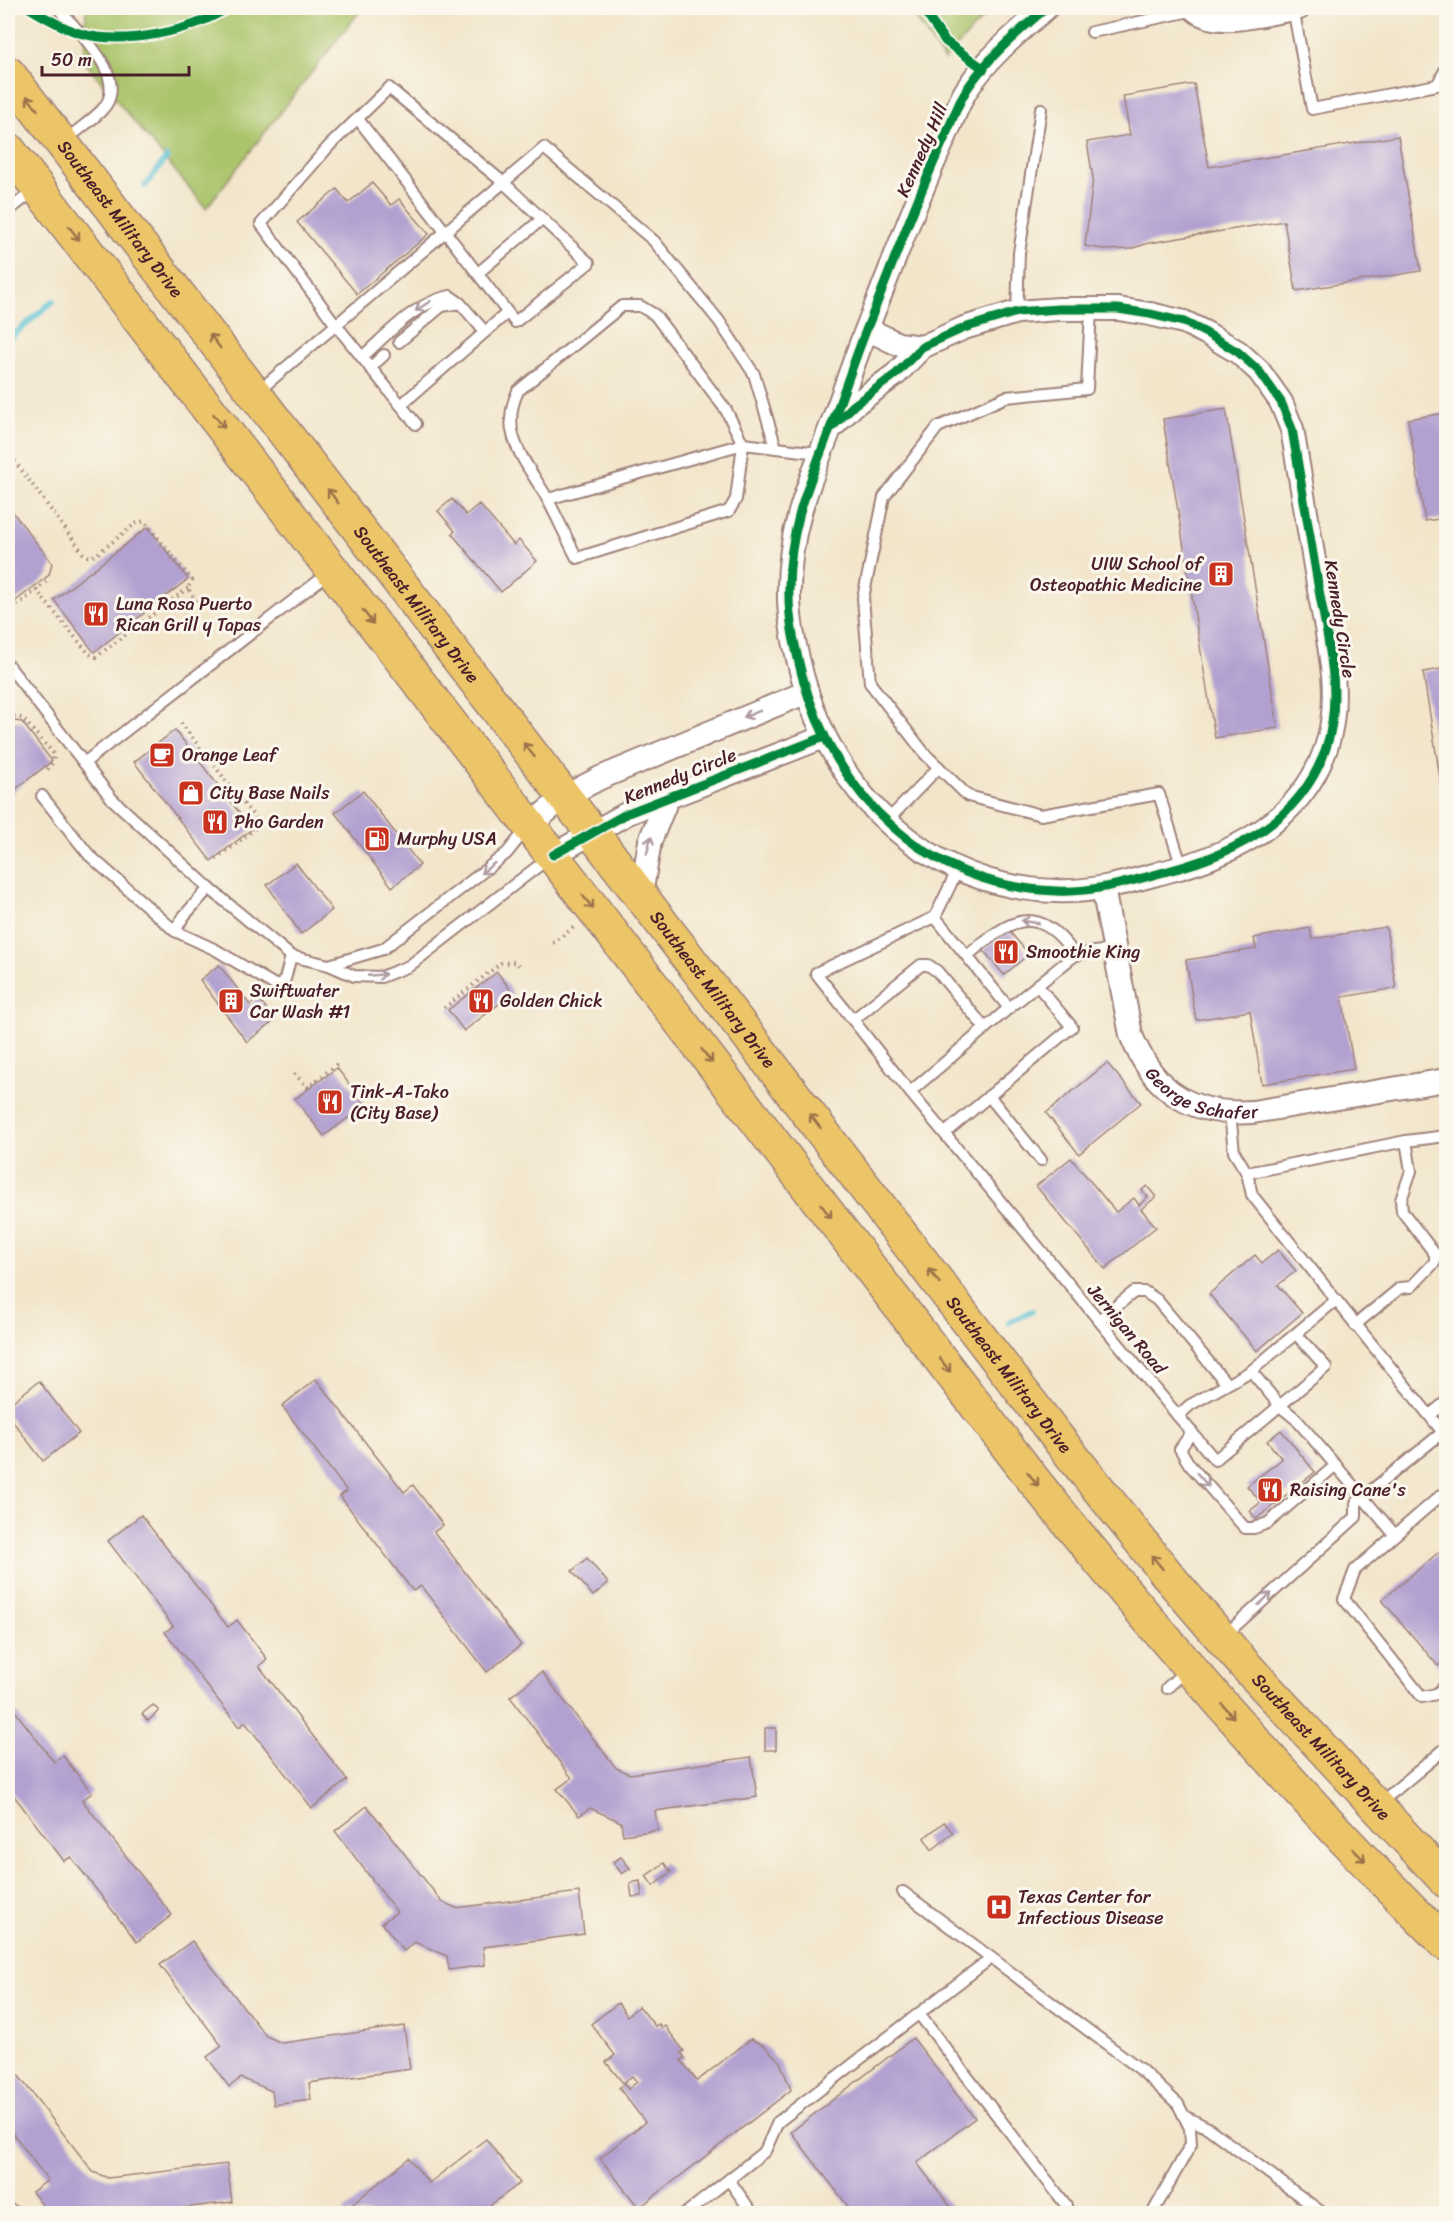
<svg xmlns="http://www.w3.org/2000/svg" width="1454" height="2221" viewBox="0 0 1454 2221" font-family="Sriracha,sans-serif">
<rect width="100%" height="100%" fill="#fbf7ec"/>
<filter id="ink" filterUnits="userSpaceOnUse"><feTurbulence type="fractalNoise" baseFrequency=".0167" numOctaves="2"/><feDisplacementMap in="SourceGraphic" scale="12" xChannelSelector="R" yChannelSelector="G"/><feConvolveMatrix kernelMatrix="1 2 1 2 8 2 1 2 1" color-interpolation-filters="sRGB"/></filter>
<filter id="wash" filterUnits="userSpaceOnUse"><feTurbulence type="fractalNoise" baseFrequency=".008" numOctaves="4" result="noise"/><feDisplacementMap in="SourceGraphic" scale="24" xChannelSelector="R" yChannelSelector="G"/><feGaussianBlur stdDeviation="1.35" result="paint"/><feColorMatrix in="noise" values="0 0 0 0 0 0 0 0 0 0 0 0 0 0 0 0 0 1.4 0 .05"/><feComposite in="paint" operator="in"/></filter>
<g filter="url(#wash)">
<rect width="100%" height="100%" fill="#f2e5ca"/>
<g fill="#aac46a" stroke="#7a724a" stroke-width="1.5">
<polygon points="86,8 156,10 171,8 362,8 206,208 84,61"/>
<polygon points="909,8 992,8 944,60"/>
</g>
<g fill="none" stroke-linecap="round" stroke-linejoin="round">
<g stroke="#57c1d3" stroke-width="6">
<polyline points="145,186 167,157"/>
<polyline points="8,340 53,301"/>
<polyline points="1009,1322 1032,1311"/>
</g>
</g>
<g id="blocks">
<g fill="#b2a0d0">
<polygon points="1194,84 1209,167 1398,136 1421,271 1296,291 1284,221 1149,243 1130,249 1108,250 1085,246 1093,178 1087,142 1130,135 1123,96"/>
<polygon points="372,183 391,205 399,199 429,234 357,294 297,222 337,189 348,203"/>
<polygon points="1226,409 1278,728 1215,738 1163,419"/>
<polygon points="1446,413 1446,518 1425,521 1408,419"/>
<polygon points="452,499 466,515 479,504 514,545 519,540 537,561 501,592 452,534 455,531 438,511"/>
<polygon points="8,506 52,563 49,575 8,607"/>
<polygon points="148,527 188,579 94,652 54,600"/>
<polygon points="1446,668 1446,808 1445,808 1423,672"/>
<polygon points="8,720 22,722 52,761 8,795"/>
<polygon points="175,730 252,829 211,861 134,762"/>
<polygon points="363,791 420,865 392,887 335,813"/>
<polygon points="296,863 332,910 301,934 267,885"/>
<polygon points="1386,927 1396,988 1342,997 1354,1069 1262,1084 1250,1011 1196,1020 1186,960 1256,949 1254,938 1310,928 1312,939"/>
<polygon points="1008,930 1029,954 1004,975 983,950"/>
<polygon points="219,965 250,1005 258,998 275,1020 247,1042 200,980"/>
<polygon points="497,972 513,993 464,1031 448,1010"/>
<polygon points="1107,1063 1141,1103 1079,1154 1046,1113"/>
<polygon points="337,1068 365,1105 324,1136 295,1099"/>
<polygon points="1071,1158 1116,1212 1134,1198 1139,1205 1148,1197 1142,1190 1147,1186 1156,1197 1141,1209 1156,1227 1105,1269 1036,1186"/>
<polygon points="1278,1250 1296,1271 1278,1285 1302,1313 1257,1351 1209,1294 1255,1255 1262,1263"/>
<polygon points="316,1379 404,1492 413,1485 443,1525 434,1532 521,1645 487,1672 421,1586 413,1591 340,1496 347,1491 282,1406"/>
<polygon points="39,1381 79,1433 43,1461 8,1415 8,1405"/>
<polygon points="1281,1430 1315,1472 1256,1519 1250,1511 1261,1502 1247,1486 1282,1459 1267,1441"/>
<polygon points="141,1515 228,1627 237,1620 267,1659 259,1666 347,1780 312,1808 245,1722 239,1727 165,1632 173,1626 108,1541"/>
<polygon points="1446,1546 1446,1659 1438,1666 1382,1600"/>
<polygon points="587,1558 608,1583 593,1596 572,1571"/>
<polygon points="542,1672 616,1768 630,1774 751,1757 757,1797 655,1811 658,1830 623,1835 621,1822 590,1808 579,1816 557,1789 572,1778 510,1697"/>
<polygon points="8,1702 54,1762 63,1756 92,1793 82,1800 172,1915 137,1942 71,1857 64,1861 8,1788"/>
<polygon points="153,1705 159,1711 148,1721 142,1714"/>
<rect x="765" y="1728" width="11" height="22"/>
<polygon points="367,1806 442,1902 456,1908 579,1892 584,1934 483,1947 485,1965 449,1970 447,1956 415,1942 404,1951 382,1923 397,1912 335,1831"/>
<polygon points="944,1822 953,1833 932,1850 924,1838"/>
<polygon points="621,1857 630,1868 622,1874 613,1862"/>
<polygon points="664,1863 671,1872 653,1886 646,1876"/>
<polygon points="640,1881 642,1896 632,1897 630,1883"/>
<polygon points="192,1941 266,2036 282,2043 404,2026 410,2069 309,2083 311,2100 274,2105 272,2091 241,2078 229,2087 207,2057 222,2046 160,1965"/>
<polygon points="618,2003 627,2016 639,2006 655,2026 659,2024 662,2028 665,2026 684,2051 681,2053 685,2058 681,2060 697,2081 751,2039 765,2046 780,2062 791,2090 639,2208 600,2158 645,2122 619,2088 624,2084 628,2089 637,2082 632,2076 623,2083 606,2062 615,2055 591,2024"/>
<polygon points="913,2038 975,2118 917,2163 956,2214 854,2214 791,2132"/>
<polygon points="18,2075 93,2172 108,2178 227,2164 232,2202 131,2214 73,2214 67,2211 63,2214 49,2214 32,2192 48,2180 8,2127 8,2083"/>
<polygon points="486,2139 520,2183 487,2208 491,2214 413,2214 409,2209 403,2214 345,2214 344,2211 409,2158 429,2183"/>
</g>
</g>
</g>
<g filter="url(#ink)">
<use href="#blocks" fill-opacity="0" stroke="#9e827a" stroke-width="1.5"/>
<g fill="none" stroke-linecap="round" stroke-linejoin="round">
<defs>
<g id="lane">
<path d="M 58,8 C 78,33 133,79 101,111 C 90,122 76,131 65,141"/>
<polyline points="1293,8 1312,109 1437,85 1446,69"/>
<polyline points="1092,32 1195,10"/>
<polyline points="358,119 515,322 589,263 504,183 389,88 329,146 261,224 336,325 416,424"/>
<polyline points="8,211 36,189"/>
<polyline points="478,273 542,219"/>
<polyline points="1091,309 1087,389 1006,397 938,427 884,497 863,598 870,683 925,754 968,796 1041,815 1159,794 1182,868"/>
<polyline points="1017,312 1019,253 1041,109"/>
<polyline points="399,342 442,306 460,303"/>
<path d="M 362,357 C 388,334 414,303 450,296 L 460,303 L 485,332"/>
<polyline points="370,368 384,355"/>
<polyline points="256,393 544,148 654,241 719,321 754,374 776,448"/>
<polyline points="401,405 507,313"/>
<path d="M 548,499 L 743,444 L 736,499 L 729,511 L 577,558 C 567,539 558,519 548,500 C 528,463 497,435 518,391 L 622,306 L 640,306 L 655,315 L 726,410 L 743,444 L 819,453"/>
<polyline points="8,665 112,799 209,888 291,956 329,965 354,976 381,977 409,966 550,857"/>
<polyline points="84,763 330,572"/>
<polyline points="42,796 89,855 175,931 184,916 209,888"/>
<polyline points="887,821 939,767"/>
<polyline points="958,869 935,917 1009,1008 1075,955 1115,949"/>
<polyline points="935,917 816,973 910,1092 1178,1416 1190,1405 1251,1371 1280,1406 1296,1419 1395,1535 1446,1491"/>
<polyline points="175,931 216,950 278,987 285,979 291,956"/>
<path d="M 967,956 C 1009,920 1037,900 1075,955"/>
<polyline points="329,965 383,949 507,853 527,828"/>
<polyline points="853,1020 921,965 928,965 937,971 985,1028"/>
<polyline points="910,1092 1009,1008"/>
<polyline points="989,1096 1041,1160"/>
<polyline points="1230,1113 1234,1152 1247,1173 1406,1141"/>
<polyline points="945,1133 1072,1027 1037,985"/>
<polyline points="1247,1173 1252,1195 1336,1300"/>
<polyline points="1099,1320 1134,1292 1145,1292 1157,1300 1226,1383"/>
<polyline points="1355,1325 1400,1288 1411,1287 1435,1262 1435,1254 1402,1211 1401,1200 1411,1171 1406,1141 1446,1136"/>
<polyline points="1251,1371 1336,1300 1446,1436"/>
<polyline points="1430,1415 1446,1402"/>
<polyline points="1178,1416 1215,1460 1326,1367 1296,1334"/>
<polyline points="1192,1432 1180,1449 1189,1464 1245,1528 1254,1528 1268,1523 1336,1465"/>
<polyline points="1395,1535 1355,1570 1344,1599 1422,1697 1436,1694 1446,1686"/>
<polyline points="1224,1636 1356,1517 1356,1503 1443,1432"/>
<polyline points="1167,1688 1186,1670"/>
<polyline points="1380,1803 1446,1748"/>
<polyline points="903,1892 1140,2069 1178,2104 1190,2128 1191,2144 1152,2214"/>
<polyline points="919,2014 1066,2205"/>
<polyline points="1184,2116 1208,2128 1324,2214"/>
<polyline points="729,2180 753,2214"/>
<polyline points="8,2209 18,2214"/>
<polyline points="685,2214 765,2151 778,2122 991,1958"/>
</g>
<g id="street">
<path d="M 1193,8 C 1215,31 1270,12 1299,8"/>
<polyline points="867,329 898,344 922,347"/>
<path d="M 831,428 L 854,405 L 896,374 L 922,347 L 964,328 L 1017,312 L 1059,309 L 1118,309 L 1150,314 L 1184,322 L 1206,333 L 1238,352 L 1259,371 L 1281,402 L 1292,429 C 1301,481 1309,533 1318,584 C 1327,639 1344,694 1326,748 C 1302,819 1235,854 1168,871 C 1131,881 1094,893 1056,891 C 928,887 834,796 802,675 C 795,647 788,619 789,589 C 789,526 811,479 833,421 C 845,389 856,355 869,323 C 894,261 917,197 945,137 C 952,121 958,103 967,89 C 988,57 1018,32 1046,8"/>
<polyline points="529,826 564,797 600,778 807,692"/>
<polyline points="553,855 628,813 824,737"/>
<path id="s1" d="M 1103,888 L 1131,1035 C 1154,1092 1191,1116 1253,1112 L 1446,1080"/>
<polyline points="641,895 650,841 667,799"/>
</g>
<g id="primary">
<path id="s2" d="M 8,73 L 1060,1441 L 1175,1584 L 1244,1664 L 1446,1881"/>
<path d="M 8,149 L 1035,1482 C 1165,1643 1300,1799 1446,1944"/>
</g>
</defs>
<use href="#lane" stroke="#9e827a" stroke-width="14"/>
<use href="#street" stroke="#9e827a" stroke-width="26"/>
<use href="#primary" stroke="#9e827a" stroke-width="36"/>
<g stroke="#9e827a" stroke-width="4" stroke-dasharray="1.5 4.5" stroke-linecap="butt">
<polyline points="11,456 83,553 89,557 96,555 135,524 144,521 192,580 188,588 196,602"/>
<polyline points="36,590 89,654 96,657 188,588"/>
<polyline points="8,613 46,582"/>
<polyline points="8,716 22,718 54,754 53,762 45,773"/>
<polyline points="181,723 255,818 257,827 213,862"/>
<polyline points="553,943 577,925"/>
<polyline points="444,1008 501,963 515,962 522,968"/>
<polyline points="294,1074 308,1087 337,1064"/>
</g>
<use href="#lane" stroke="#fff" stroke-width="10"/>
<use href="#street" stroke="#fff" stroke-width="22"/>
<use href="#primary" stroke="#ecc569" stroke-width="33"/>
<defs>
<g id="cycleway">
<path d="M 29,8 C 44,17 62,28 79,33 C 124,46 189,32 228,8"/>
<polyline points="922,8 945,41 984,69"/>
<path d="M 831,428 L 854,405 L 896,374 L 922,347 L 964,328 L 1017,312 L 1059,309 L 1118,309 L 1150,314 L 1184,322 L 1206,333 L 1238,352 L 1259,371 L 1281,402 L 1292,429 C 1301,481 1309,533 1318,584 C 1327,639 1344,694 1326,748 C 1302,819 1235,854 1168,871 C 1131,881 1094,893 1056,891 C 928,887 834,796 802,675 C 795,647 788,619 789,589 C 789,526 811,479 833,421 C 845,389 856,355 869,323 C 894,261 917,197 945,137 C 952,121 958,103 967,89 C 988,57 1018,32 1046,8"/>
<polyline points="553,855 628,813 824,737"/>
</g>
</defs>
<use href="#cycleway" stroke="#fbf7ec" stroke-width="13"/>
<use href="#cycleway" stroke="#00873e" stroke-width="9"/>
</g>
<defs><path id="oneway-shaft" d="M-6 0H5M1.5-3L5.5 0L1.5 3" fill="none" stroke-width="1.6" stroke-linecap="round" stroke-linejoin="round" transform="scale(1.5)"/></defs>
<g stroke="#9b724a">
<use href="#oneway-shaft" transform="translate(32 103) rotate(-128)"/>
<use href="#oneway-shaft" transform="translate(74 233) rotate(52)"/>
<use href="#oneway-shaft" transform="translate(215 341) rotate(-127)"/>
<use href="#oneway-shaft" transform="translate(219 421) rotate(52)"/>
<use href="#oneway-shaft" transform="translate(333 496) rotate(-127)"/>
<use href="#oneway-shaft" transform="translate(368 617) rotate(53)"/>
<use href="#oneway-shaft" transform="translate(529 750) rotate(-128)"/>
<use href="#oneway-shaft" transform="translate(588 902) rotate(52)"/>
<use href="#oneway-shaft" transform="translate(707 1056) rotate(52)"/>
<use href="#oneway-shaft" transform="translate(815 1121) rotate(-128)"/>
<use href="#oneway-shaft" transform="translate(826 1211) rotate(52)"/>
<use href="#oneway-shaft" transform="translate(934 1276) rotate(-128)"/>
<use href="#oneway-shaft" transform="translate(945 1365) rotate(52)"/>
<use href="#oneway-shaft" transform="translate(1033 1479) rotate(52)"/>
<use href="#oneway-shaft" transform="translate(1157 1562) rotate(-129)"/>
<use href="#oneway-shaft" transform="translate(1228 1711) rotate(49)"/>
<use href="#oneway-shaft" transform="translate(1359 1855) rotate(45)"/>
</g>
<g stroke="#ae9aa0">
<use href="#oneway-shaft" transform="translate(423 306) rotate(147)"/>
<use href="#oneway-shaft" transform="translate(752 714) rotate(158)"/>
<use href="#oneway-shaft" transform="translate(649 845) rotate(-76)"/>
<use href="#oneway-shaft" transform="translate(488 868) rotate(142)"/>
<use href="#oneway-shaft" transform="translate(1030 922) rotate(-172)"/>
<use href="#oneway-shaft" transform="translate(377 975) rotate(-5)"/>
<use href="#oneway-shaft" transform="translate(1203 1480) rotate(49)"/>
<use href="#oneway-shaft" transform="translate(1265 1599) rotate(-42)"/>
</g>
</g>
<defs>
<symbol id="building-square" viewBox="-11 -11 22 22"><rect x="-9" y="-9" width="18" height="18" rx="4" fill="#c8321e" stroke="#fbf7ec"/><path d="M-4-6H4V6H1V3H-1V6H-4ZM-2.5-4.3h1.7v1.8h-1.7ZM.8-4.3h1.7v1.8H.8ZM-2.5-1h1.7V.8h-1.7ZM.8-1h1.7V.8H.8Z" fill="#fff"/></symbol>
<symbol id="restaurant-square" viewBox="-11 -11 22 22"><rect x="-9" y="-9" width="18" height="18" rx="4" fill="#c8321e" stroke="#fbf7ec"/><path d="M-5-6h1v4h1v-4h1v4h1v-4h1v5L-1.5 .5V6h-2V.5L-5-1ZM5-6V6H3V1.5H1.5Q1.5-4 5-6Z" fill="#fff"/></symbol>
<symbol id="cafe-square" viewBox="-11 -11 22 22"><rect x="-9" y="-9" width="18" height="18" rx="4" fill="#c8321e" stroke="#fbf7ec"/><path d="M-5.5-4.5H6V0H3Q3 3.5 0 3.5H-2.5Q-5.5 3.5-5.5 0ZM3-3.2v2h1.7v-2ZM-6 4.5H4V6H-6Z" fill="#fff"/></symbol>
<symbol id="shop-square" viewBox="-11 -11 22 22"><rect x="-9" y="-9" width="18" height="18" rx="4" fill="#c8321e" stroke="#fbf7ec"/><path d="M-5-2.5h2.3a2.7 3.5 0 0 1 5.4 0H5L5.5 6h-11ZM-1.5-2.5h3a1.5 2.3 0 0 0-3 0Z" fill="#fff"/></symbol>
<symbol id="fuel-square" viewBox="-11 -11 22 22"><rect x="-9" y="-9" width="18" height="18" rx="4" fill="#c8321e" stroke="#fbf7ec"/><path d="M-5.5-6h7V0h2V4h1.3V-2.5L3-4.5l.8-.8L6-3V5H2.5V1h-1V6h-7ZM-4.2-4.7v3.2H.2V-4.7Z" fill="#fff"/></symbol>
<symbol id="hospital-square" viewBox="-11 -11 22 22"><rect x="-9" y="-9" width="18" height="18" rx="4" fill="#c8321e" stroke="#fbf7ec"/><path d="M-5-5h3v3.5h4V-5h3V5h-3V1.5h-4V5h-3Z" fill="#fff"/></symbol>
</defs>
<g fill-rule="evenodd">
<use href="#building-square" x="1206" y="559" width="30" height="30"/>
<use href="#restaurant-square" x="81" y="599" width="30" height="30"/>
<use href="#cafe-square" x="147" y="740" width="30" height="30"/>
<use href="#shop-square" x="176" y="778" width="30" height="30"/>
<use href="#restaurant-square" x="200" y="807" width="30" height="30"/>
<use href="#fuel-square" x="362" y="824" width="30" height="30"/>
<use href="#restaurant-square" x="991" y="937" width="30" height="30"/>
<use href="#building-square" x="216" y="986" width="30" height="30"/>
<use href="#restaurant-square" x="466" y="986" width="30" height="30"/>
<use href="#restaurant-square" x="315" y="1087" width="30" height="30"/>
<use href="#restaurant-square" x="1255" y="1475" width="30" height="30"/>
<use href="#hospital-square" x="984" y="1892" width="30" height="30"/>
</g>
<g text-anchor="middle" stroke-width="6" stroke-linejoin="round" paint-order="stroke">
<g font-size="18" fill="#4a1f2b" stroke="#fbf7ec">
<text transform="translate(922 150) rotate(-66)" y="6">Kennedy Hill</text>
<text dy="6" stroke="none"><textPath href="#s2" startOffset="184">Southeast Military Drive</textPath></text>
<text dy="6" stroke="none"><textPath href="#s2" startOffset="670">Southeast Military Drive</textPath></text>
<text transform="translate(1340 619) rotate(81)" y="6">Kennedy Circle</text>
<text transform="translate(680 776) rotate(-22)" y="6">Kennedy Circle</text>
<text dy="6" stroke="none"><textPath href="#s2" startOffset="1156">Southeast Military Drive</textPath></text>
<text dy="6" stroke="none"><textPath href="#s1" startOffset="250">George Schafer</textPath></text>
<text transform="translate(1127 1329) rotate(50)" y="6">Jernigan Road</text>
<text dy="6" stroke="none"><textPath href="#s2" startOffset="1642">Southeast Military Drive</textPath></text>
<text dy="6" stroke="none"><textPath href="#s2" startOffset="2128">Southeast Military Drive</textPath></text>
</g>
<g font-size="18" fill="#4a1f2b" stroke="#fbf7ec" text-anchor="start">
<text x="1202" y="570" text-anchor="end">UIW School of<tspan x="1202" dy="21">Osteopathic Medicine</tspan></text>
<text x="116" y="610">Luna Rosa Puerto<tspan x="116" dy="21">Rican Grill y Tapas</tspan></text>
<text x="182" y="761">Orange Leaf</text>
<text x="210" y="799">City Base Nails</text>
<text x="234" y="828">Pho Garden</text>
<text x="397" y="845">Murphy USA</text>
<text x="1026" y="958">Smoothie King</text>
<text x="250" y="997">Swiftwater<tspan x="250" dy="21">Car Wash #1</tspan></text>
<text x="500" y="1007">Golden Chick</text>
<text x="350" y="1098">Tink-A-Tako<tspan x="350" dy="21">(City Base)</tspan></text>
<text x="1290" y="1496">Raising Cane's</text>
<text x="1018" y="1903">Texas Center for<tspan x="1018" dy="21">Infectious Disease</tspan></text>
</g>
</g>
<rect width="1454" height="2221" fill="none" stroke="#fbf7ec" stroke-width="30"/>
<path d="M42 66v9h147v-9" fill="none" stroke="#4a1f2b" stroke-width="3"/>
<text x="51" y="66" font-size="18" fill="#4a1f2b" stroke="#fbf7ec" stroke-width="4.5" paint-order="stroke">50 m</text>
</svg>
